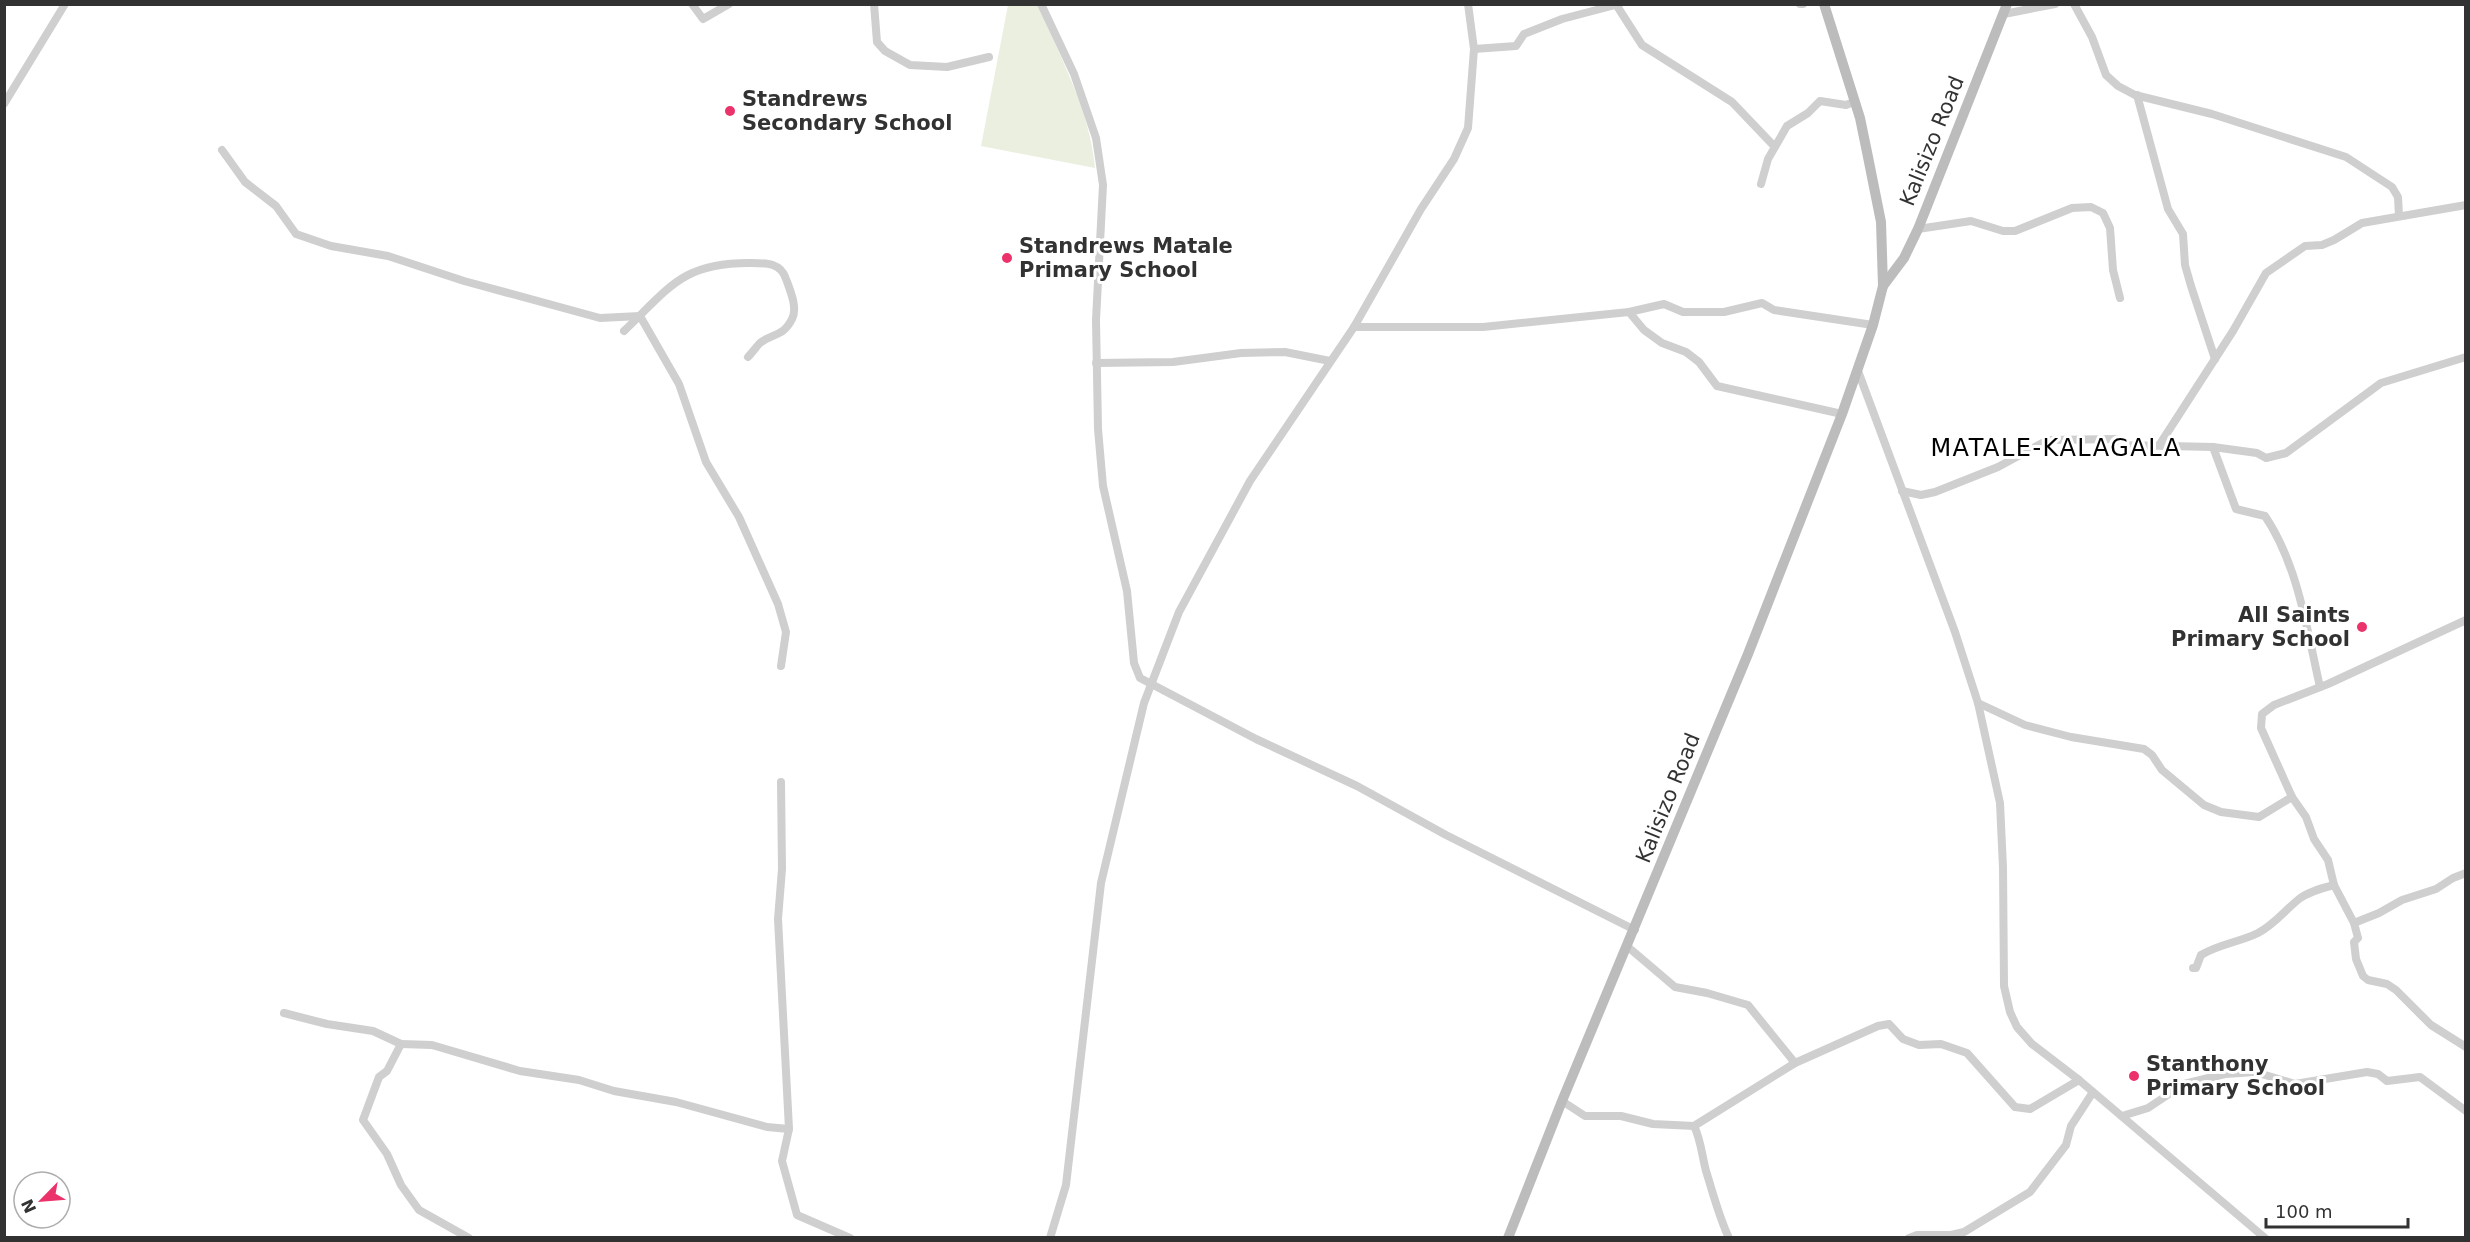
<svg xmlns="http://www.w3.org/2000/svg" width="2470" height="1242" viewBox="0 0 2470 1242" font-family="'DejaVu Sans',sans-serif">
<rect width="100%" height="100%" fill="#fff"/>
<path fill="#ebefe0" d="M 1008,5 L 1038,5 C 1060,57 1090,111 1095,168 L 981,146 Z"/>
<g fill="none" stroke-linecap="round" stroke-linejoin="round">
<g stroke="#cfcfcf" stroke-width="8">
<polyline points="692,4 703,19 729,4"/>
<polyline points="874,4 877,42 885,51 910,65 947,67 989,57"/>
<polyline points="1041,4 1074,74 1096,138 1103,185 1096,320 1098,429 1103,486 1127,591 1134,663 1140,678 1256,739 1357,786 1446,835 1635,930"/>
<polyline points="1800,4 1803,4"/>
<polyline points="2074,4 2092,37 2106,75 2118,86 2135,95 2212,114 2346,157 2392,187 2398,197 2399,216"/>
<polyline points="1617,6 1642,45 1732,102 1774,146"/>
<polyline points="2004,14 2055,4"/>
<polyline points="1474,49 1516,46 1524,34 1562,19 1619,4"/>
<polyline points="2137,95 2168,209 2183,234 2185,265 2191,286 2215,359"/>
<polyline points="4,104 65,4"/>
<polyline points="222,150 245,182 276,206 296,234 331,246 388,256 464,281 600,318 640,316 679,384 706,462 739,517 778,604 786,632 781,666"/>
<polyline points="1761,184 1768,159 1787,126 1808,113 1820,101 1846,105 1854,102"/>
<polyline points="1918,229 1971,221 2003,231 2015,231 2072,208 2091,207 2103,213 2110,228 2113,270 2120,298"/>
<polyline points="1629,312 1664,304 1683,312 1724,312 1762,303 1774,310 1873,325"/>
<polyline points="1354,327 1483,327 1629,312 1644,330 1662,343 1686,352 1699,362 1717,386 1842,414"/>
<path d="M 624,331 C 670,287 683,262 752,263 C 767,263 781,263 786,279 C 790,290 798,308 792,319 C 783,337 773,333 760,343 C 756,347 752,353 748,357"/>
<polyline points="1096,363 1173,362 1241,353 1285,352 1330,361"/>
<polyline points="1858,371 1955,632 1978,703 2000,803 2003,868 2004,986 2010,1012 2017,1027 2032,1044 2079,1080 2265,1238"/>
<polyline points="2160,444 2233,331 2266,273 2305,246 2322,245 2334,240 2362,223 2466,205"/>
<path d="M 2213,447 L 2236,509 L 2265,516 C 2298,565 2307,630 2320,687"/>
<polyline points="1902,491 1921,495 1935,492 1998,467 2048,440 2117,439 2123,445 2213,447 2257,453 2266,458 2286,453 2381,383 2466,357"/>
<polyline points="1978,703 2025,725 2071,737 2144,749 2152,755 2162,770 2204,805 2221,812 2259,817 2292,797"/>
<polyline points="781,782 782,869 778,919 789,1129 782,1161 797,1215 850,1238"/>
<polyline points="2334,885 2328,860 2314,839 2306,817 2292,797 2261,728 2262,714 2274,705 2328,684 2466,620"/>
<polyline points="2354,923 2358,938 2354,942 2356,959 2363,976 2368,980 2387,984 2396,990 2431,1025 2466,1047"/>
<polyline points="1628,947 1675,987 1707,993 1748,1005 1795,1063 1694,1126"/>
<path d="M 2193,968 L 2196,968 L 2201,955 C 2219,944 2240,942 2258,933 C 2275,924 2284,911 2299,899 C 2308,892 2322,888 2334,885 L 2354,923 L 2379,913 L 2402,900 L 2436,889 L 2453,878 L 2466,873"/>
<polyline points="284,1013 327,1024 373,1031 401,1044 387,1071 379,1077 363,1120 387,1154 401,1185 419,1210 469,1238"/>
<polyline points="401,1044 432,1045 520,1071 579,1080 614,1091 676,1102 767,1127 789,1129"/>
<polyline points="1795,1063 1878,1026 1889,1024 1903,1039 1919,1045 1941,1044 1967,1053 2015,1107 2030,1109 2079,1080"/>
<path d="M 1562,1101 L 1585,1116 L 1621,1116 L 1653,1124 L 1694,1126 C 1701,1140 1702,1156 1706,1171 C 1713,1193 1719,1217 1729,1238"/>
<polyline points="2122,1116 2148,1108 2184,1084 2225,1074 2255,1072 2295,1084 2367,1072 2378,1074 2387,1081 2420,1077 2466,1111"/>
<polyline points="1050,1238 1066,1185 1101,883 1144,703 1179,612 1250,481 1354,327 1421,209 1454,159 1468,128 1474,49 1468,4"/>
<polyline points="1909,1238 1917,1235 1951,1235 1964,1232 2030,1192 2066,1145 2071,1126 2093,1092"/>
</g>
<g stroke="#bcbcbc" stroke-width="10">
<polyline points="1883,286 1904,258 1918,229 2007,4"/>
<polyline points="1508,1238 1562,1101 1748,654 1842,414 1873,325 1883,286 1881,222 1867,152 1860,118 1824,4"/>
</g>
</g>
<g fill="#eb326b" stroke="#fff" stroke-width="2">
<circle cx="730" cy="111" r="6"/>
<circle cx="1007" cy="258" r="6"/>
<circle cx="2362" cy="627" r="6"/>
<circle cx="2134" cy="1076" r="6"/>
</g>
<g text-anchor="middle" stroke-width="6" stroke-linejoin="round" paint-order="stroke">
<g font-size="21" font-weight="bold" fill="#323232" stroke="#fff" text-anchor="start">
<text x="742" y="106">Standrews<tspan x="742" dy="24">Secondary School</tspan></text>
<text x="1019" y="253">Standrews Matale<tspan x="1019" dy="24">Primary School</tspan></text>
<text x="2350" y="622" text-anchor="end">All Saints<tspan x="2350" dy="24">Primary School</tspan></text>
<text x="2146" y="1071">Stanthony<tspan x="2146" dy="24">Primary School</tspan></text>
</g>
<g font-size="21" fill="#323232" stroke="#fff">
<text transform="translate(1932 141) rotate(-68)" y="7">Kalisizo Road</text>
<text transform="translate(1668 798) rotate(-68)" y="7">Kalisizo Road</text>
</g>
<g font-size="24" letter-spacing="1.5" fill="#000" stroke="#fff">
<text x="2056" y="456">MATALE-KALAGALA</text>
</g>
</g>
<rect width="2470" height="1242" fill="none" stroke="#323232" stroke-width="12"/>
<g transform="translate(42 1200) rotate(245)"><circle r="28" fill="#ffffff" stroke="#adadad" stroke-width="1.5"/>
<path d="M0-4.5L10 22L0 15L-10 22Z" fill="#eb326b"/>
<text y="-9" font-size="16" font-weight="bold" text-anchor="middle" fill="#323232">N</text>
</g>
<path d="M2266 1218v9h142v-9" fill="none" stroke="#323232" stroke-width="3"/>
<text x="2275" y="1218" font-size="18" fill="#323232" stroke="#ffffff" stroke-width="4.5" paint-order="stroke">100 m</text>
</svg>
